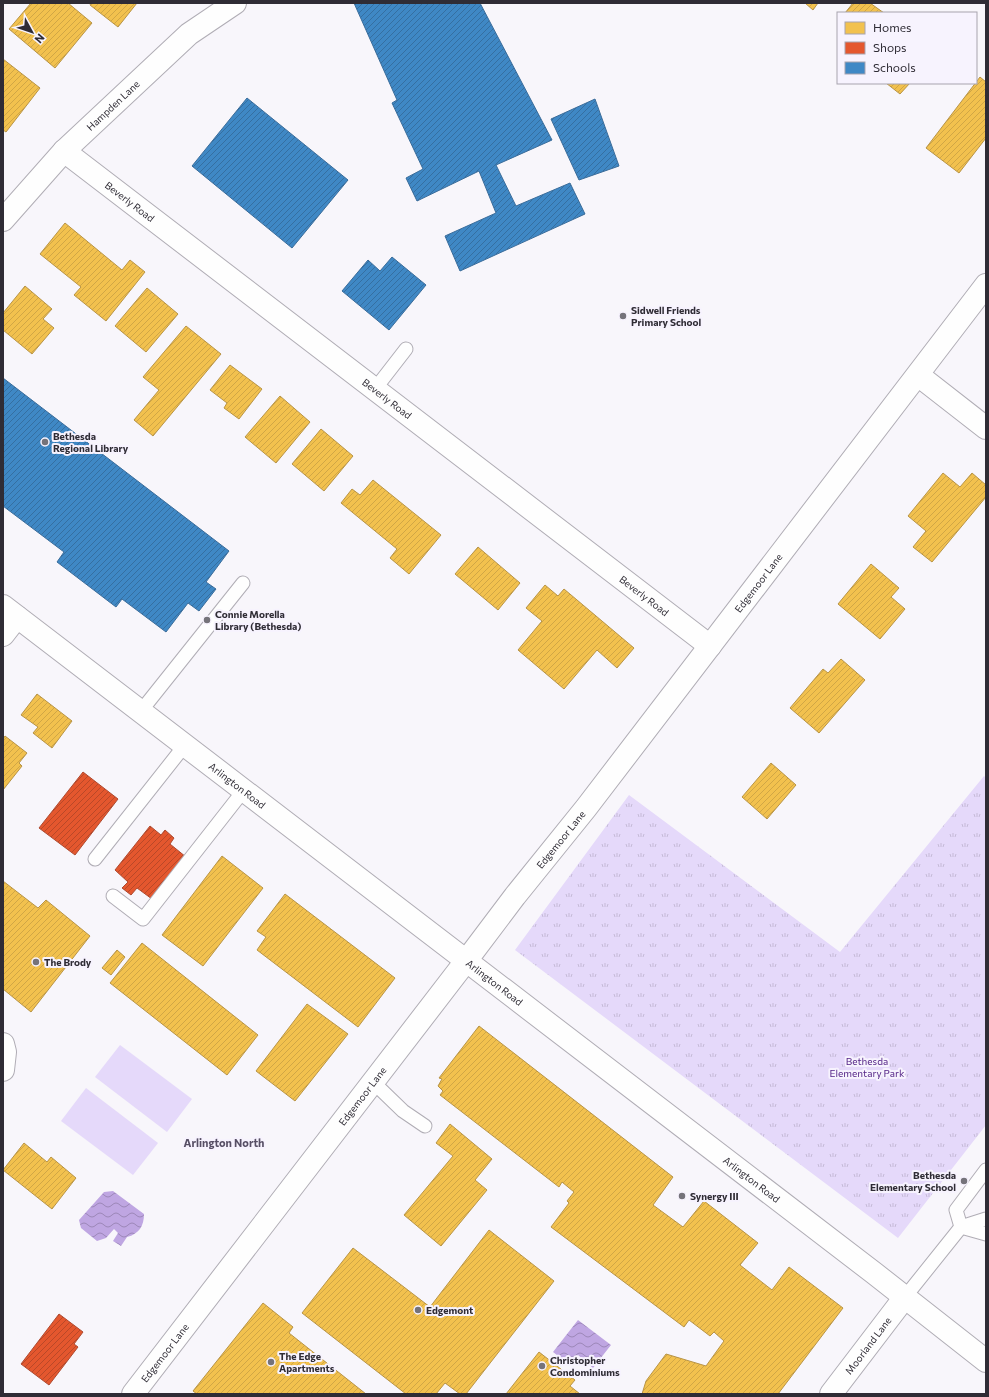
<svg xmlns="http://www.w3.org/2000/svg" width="989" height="1397" viewBox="0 0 989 1397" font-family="Commissioner,sans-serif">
<defs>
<pattern id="park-tufts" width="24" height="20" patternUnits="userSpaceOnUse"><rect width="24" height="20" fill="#e5d9fa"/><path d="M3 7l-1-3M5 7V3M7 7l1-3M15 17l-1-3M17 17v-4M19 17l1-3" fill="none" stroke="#c5bad7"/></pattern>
<pattern id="water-waves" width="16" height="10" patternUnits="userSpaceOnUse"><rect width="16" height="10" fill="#bfa6e2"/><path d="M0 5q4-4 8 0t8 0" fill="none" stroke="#9c87b8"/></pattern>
<pattern id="homes-hatch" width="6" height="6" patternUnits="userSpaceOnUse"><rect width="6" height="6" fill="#f2c14e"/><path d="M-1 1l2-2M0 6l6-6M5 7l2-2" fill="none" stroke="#d0a645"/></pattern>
<pattern id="shops-hatch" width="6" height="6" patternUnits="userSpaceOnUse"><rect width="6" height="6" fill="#e4572e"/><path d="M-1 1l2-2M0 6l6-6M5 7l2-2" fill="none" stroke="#b94828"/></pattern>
<pattern id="schools-hatch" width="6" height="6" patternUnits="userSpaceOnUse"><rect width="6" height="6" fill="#3f88c5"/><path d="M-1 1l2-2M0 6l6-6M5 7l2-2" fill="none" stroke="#356fa1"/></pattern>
</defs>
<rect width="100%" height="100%" fill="#f8f6fb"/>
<g fill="#e5d9fa">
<polygon points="120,1045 192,1099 167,1132 95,1077"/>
<polygon points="86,1088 158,1143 133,1175 61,1121"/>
</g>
<polygon fill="url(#park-tufts)" points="984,776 986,778 986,1125 898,1238 515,950 629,795 840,952"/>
<g fill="url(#water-waves)">
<path d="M 113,1191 L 144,1214 C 144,1226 139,1234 127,1237 L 121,1246 L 113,1241 L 118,1233 L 114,1229 L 106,1238 L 97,1241 L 81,1228 L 79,1220 L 104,1192 Z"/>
<polygon points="578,1320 611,1345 593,1368 578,1355 570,1365 553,1352"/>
</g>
<g fill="url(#homes-hatch)" stroke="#b89446">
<polygon points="31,3 68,3 92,23 55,68 9,29"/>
<polygon points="91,3 137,3 118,27 90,5"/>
<polygon points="805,3 818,3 813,10"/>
<polygon points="853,3 870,3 884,13 845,13"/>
<polygon points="3,59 40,88 6,132 3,130"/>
<polygon points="980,77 986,82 986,138 959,173 926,148"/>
<polygon points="886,83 910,83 900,94"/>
<polygon points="65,223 122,270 130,260 145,272 106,321 74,295 81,287 40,254"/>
<polygon points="25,286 52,309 43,319 54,328 32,354 3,330 3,313"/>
<polygon points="147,288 178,314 146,352 115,326"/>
<polygon points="186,326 221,354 153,436 134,420 159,390 143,377"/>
<polygon points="230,365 262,389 239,419 224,408 227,403 210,390"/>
<polygon points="280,396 310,422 276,463 245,437"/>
<polygon points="321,429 353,456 324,491 292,464"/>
<polygon points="943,473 960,487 972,473 986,485 986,497 932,562 913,547 926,531 908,516"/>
<polygon points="373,480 441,535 409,574 390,558 397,549 341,503 352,489 360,495"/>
<polygon points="478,547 520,583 498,610 455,574"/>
<polygon points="871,564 899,588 891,597 905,609 880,639 838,604"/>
<polygon points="545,585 558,596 564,589 634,648 617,668 597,650 564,689 518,650 542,621 526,608"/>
<polygon points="841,659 865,680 819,733 790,708 823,669 828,673"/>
<polygon points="37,694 72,721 52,748 33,733 38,727 21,715"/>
<polygon points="5,736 27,753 19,763 22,766 3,790 3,739"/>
<polygon points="771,763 796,785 767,819 742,797"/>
<polygon points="222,856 263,888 203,966 162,935"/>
<polygon points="3,881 38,908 46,900 90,936 31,1012 3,989"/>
<polygon points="285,894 395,978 358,1027 257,950 266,937 257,931"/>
<polygon points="142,943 258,1035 227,1075 110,983"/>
<polygon points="117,950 125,957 111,975 102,968"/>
<polygon points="307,1004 348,1034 295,1101 256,1071"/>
<polygon points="479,1026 673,1177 653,1205 683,1227 704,1201 758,1243 740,1265 772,1290 789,1267 843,1308 778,1394 642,1394 646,1381 666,1354 706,1366 724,1341 714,1332 710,1336 689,1320 684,1327 551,1227 569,1203 567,1201 574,1192 562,1182 559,1187 440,1095 443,1091 438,1086 442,1079 439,1078"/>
<polygon points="450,1124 492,1159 475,1180 487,1190 441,1246 404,1215 453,1156 436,1143"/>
<polygon points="24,1143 47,1162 51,1157 76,1178 52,1209 3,1170"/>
<polygon points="489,1230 554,1281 466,1394 460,1394 445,1383 436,1394 406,1394 302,1313 353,1248 430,1307"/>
<polygon points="263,1303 293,1327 289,1333 366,1394 197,1394 193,1391"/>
<polygon points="539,1352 575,1380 570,1386 580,1394 506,1394"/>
</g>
<g fill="url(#shops-hatch)" stroke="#ae4a30">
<polygon points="83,772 118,799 75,855 39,828"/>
<polygon points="150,826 161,835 165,830 174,838 170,844 186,857 152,899 137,888 131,895 122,888 128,882 115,870"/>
<polygon points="59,1314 83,1332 74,1344 78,1347 49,1385 21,1364"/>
</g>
<g fill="url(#schools-hatch)" stroke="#3a6c9a">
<polygon points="354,3 480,3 552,140 496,165 516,206 570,183 585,214 460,271 445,236 496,213 479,171 417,201 406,178 423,169 392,103 397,100"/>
<polygon points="247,98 348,180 292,248 192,166"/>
<polygon points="595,99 619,166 579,180 551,119"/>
<polygon points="392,257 426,285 389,330 342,291 368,260 380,271"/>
<polygon points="3,378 229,551 206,582 216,589 199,611 188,603 166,632 122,599 116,607 57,562 64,552 3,506"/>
</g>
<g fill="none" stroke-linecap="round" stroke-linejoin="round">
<defs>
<g id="lane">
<polyline points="375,389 406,349"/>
<polyline points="141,711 243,583"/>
<polyline points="95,859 185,745"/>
<polyline points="113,896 143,919 244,790"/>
<polyline points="373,1082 403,1111 425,1126"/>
<polyline points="961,1227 956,1210 986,1170"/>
<polyline points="961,1227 986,1234"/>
<polyline points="905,1297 961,1227 986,1219"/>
</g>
<g id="street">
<path id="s1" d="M 64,151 L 710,646"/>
<path id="s2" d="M 3,220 L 64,151 L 189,34 L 235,3"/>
<polyline points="918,375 986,428"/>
<polyline points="3,635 17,617"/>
<path id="s3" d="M 466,961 L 515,896 L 586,808 L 986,285"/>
<polyline points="3,1044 5,1052 3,1070"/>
<path id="s4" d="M 831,1394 L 905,1297"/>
</g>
<g id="secondary">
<path id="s5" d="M 3,606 L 874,1273 L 986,1361"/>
<path id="s6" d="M 133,1394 L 466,961"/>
</g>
</defs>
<use href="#lane" stroke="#b0adb5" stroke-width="15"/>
<use href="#street" stroke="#b0adb5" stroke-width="24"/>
<use href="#secondary" stroke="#b0adb5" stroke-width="24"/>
<use href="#lane" stroke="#fefefe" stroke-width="13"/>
<use href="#street" stroke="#fefefe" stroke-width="22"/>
<use href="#secondary" stroke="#fefefe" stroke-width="22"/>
</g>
<g fill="#75737a" stroke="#f7f3fe" stroke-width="1.5">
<circle cx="623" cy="316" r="4"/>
<circle cx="45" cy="442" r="4"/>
<circle cx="207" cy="620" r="4"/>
<circle cx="36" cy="962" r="4"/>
<circle cx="964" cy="1181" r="4"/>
<circle cx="682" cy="1196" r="4"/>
<circle cx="418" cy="1310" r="4"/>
<circle cx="271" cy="1362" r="4"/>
<circle cx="542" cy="1366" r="4"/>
</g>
<g text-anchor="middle" stroke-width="4" stroke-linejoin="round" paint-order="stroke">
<g font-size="10" fill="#2f2c35" stroke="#f7f3fe">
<text dy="4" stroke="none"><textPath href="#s2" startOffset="159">Hampden Lane</textPath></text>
<text dy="4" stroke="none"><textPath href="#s1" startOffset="83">Beverly Road</textPath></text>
<text dy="4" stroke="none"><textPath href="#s1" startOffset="407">Beverly Road</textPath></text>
<text dy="4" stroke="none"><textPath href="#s3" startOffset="478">Edgemoor Lane</textPath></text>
<text dy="4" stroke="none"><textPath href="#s1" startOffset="731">Beverly Road</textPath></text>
<text dy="4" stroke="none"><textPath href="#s5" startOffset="295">Arlington Road</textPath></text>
<text dy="4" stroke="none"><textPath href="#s3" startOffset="154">Edgemoor Lane</textPath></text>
<text dy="4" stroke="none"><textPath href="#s5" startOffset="619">Arlington Road</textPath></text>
<text dy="4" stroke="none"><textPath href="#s6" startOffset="376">Edgemoor Lane</textPath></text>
<text dy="4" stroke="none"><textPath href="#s5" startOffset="943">Arlington Road</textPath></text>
<text dy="4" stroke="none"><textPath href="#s4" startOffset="61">Moorland Lane</textPath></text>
<text dy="4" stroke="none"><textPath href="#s6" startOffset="52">Edgemoor Lane</textPath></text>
</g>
<g font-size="10" font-weight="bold" fill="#2f2c35" stroke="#f7f3fe" text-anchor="start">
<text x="631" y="314">Sidwell Friends<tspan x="631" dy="12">Primary School</tspan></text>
<text x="53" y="440">Bethesda<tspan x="53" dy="12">Regional Library</tspan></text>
<text x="215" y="618">Connie Morella<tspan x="215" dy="12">Library (Bethesda)</tspan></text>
<text x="44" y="966">The Brody</text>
<text x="956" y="1179" text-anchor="end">Bethesda<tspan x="956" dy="12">Elementary School</tspan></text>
<text x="690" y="1200">Synergy III</text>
<text x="426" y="1314">Edgemont</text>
<text x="279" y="1360">The Edge<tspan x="279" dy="12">Apartments</tspan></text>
<text x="550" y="1364">Christopher<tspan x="550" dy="12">Condominiums</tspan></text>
</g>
<g font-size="10" fill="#542486" stroke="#f7f3fe">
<text x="867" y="1065">Bethesda<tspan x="867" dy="12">Elementary Park</tspan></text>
</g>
<g font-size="11" font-weight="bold" fill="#574f65" stroke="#f7f3fe">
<text x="224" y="1147">Arlington North</text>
</g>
</g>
<rect width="989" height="1397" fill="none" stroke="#2f2c35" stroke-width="8"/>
<rect x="837" y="12" width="140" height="72" fill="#f7f3fe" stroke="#a7a3ae"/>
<rect x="845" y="22" width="20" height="12" fill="#f2c14e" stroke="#a7a3ae"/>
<text x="873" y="32" font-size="12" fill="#2f2c35">Homes</text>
<rect x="845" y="42" width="20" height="12" fill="#e4572e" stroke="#a7a3ae"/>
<text x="873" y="52" font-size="12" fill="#2f2c35">Shops</text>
<rect x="845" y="62" width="20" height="12" fill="#3f88c5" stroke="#a7a3ae"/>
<text x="873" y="72" font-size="12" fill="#2f2c35">Schools</text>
<g transform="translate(32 32) rotate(130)" stroke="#f7f3fe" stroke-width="3" paint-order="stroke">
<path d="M0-3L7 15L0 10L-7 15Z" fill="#2f2c35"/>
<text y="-6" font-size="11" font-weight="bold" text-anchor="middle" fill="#2f2c35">N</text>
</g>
</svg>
